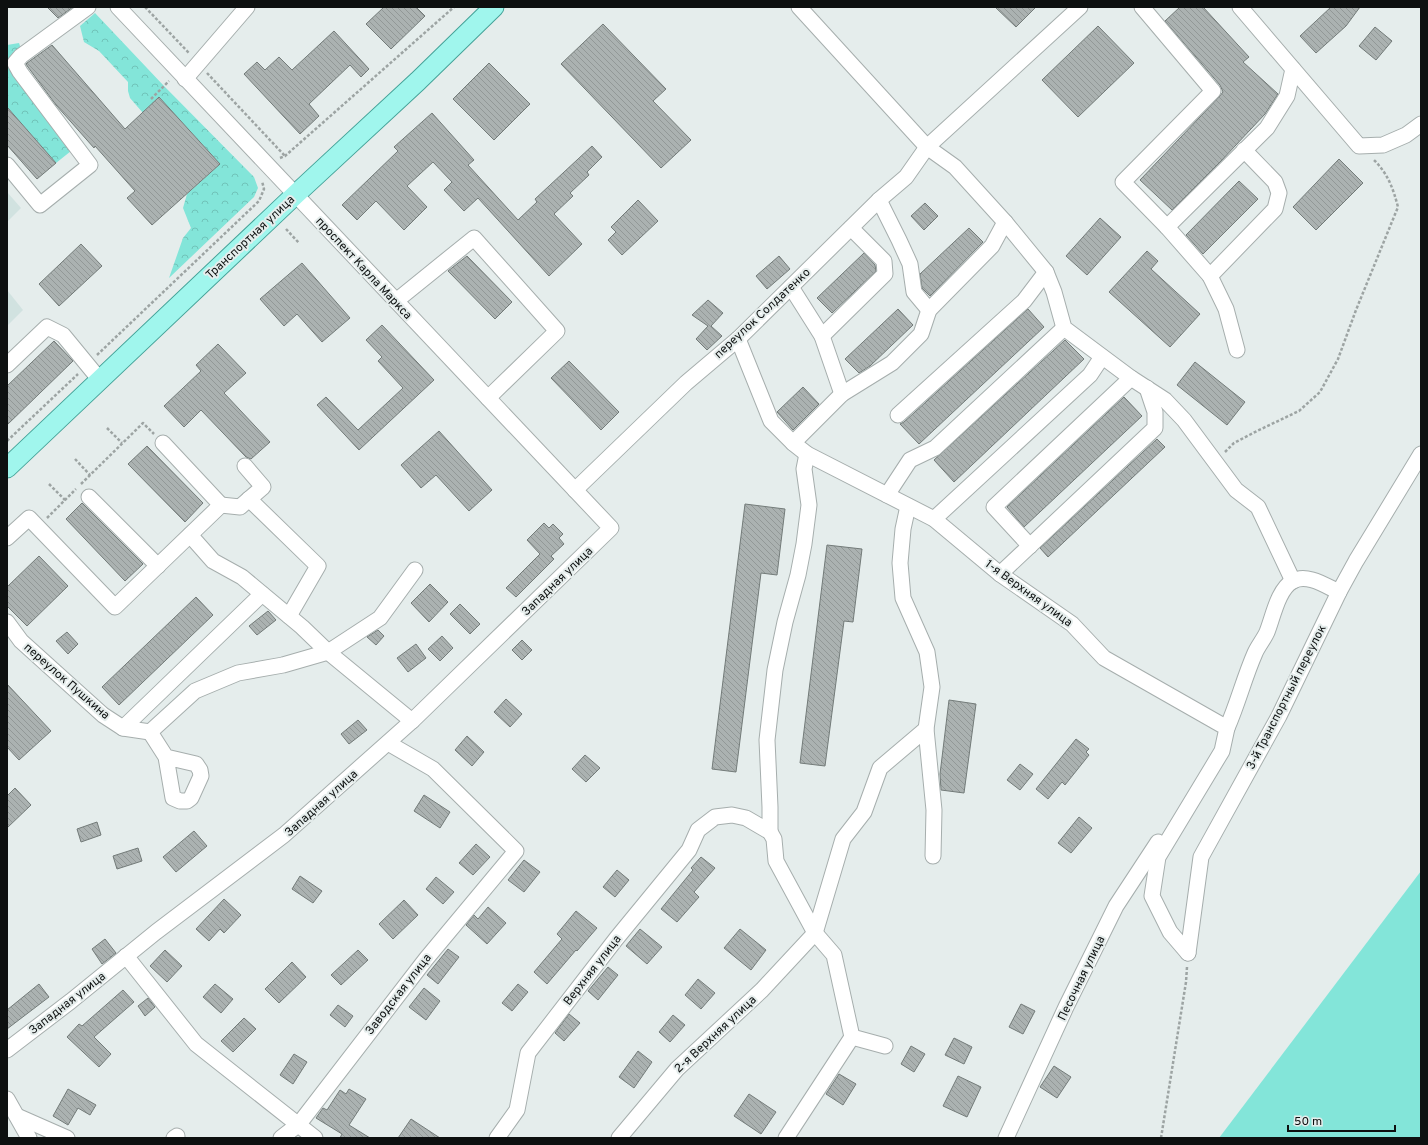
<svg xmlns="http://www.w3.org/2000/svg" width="1428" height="1145" viewBox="0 0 1428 1145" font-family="Overpass,sans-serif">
<defs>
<pattern id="forest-crowns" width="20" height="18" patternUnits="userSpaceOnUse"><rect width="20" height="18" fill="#83e5d9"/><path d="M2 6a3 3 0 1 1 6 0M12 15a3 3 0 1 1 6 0" fill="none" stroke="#70c3b9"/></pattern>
<pattern id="building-back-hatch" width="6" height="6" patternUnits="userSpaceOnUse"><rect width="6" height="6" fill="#abb2b1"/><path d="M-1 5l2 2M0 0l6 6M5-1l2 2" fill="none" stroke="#929897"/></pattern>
</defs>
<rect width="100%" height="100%" fill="#e5edec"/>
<g fill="#d1e2e0">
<polygon points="7,192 21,208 7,222"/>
<polygon points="7,290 23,310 7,326"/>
</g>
<polygon fill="#83e5d9" points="1421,871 1421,1138 1219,1138"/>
<g fill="url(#forest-crowns)">
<polygon points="95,13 164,86 254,177 258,188 254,197 169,278 183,238 191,228 183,208 187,194 220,164 159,97 143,113 130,98 128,91 128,82 99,51 84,42 80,26"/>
<polygon points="19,43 22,52 11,62 71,151 56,163 7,107 7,45"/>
</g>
<g fill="url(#building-back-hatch)" stroke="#737b79">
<polygon points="47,7 73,7 58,18"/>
<polygon points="384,7 416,7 425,16 391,49 366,24"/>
<polygon points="995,7 1036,7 1016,27"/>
<polygon points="1180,7 1203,7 1249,57 1243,62 1278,94 1265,114 1221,161 1172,210 1140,180 1219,97 1223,92 1220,85 1165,21"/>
<polygon points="1331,7 1360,7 1346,26 1316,53 1300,36"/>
<polygon points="603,24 666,89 653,101 691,140 661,168 561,64"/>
<polygon points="1098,26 1134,63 1078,117 1042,80"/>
<polygon points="1375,27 1392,41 1376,60 1359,46"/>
<polygon points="334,31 369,69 361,77 350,65 309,104 319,116 300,134 244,74 257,62 265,70 279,57 292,70"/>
<polygon points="52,45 125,129 159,97 220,164 152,225 127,198 135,191 95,146 94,148 56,105 28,67 26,64 27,63"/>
<polygon points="489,63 530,104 494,140 453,99"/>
<polygon points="7,107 56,163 37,179 7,145"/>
<polygon points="432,113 474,160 468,165 518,220 537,202 535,199 592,146 602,157 587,172 589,175 570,193 573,196 554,214 582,244 549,276 478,198 464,211 444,190 452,182 433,162 407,186 427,207 404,230 376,201 357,220 342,205 398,151 394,147"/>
<polygon points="1339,159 1363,183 1316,230 1293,207"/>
<polygon points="1239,181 1258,199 1203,254 1186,235"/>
<polygon points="638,200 658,221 622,255 608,240 616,232 611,227"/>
<polygon points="925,203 938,216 924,230 911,216"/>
<polygon points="1100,218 1121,237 1087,275 1066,256"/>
<polygon points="969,228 983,242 930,296 922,288 920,274"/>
<polygon points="81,244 102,266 59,306 39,284"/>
<polygon points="1147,251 1158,261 1151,269 1200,314 1170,347 1109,292"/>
<polygon points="864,253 875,265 876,271 832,313 817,298"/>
<polygon points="467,256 512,302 495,319 448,271"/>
<polygon points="779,256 790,269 767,289 756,276"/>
<polygon points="302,263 350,318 322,342 297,314 284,326 260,299"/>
<polygon points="708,300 723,313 711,326 722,336 707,350 696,339 708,326 692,315"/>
<polygon points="898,309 913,325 870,366 859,373 845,359"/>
<polygon points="1028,309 1044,327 919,444 900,424 904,422"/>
<polygon points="382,325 434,380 359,450 317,405 326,397 358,430 403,388 378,361 382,357 366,340"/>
<polygon points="1065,340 1084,359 954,482 934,460"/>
<polygon points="54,341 73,361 7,425 7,386"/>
<polygon points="218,344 246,373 224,393 270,442 251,459 246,457 201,410 184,427 164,406 201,371 196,365"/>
<polygon points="569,361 619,412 601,430 551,378"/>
<polygon points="1195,362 1245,402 1227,425 1177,385"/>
<polygon points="803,387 819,404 793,430 777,412"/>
<polygon points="1124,397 1142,416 1024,527 1007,507"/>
<polygon points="439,431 492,490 469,511 436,475 421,488 401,465"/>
<polygon points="1157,439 1165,447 1048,557 1040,548"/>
<polygon points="147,446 203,503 185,522 128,464"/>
<polygon points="82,503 143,564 125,581 66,519"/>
<polygon points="745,504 785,509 777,575 761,573 736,772 712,769"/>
<polygon points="544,523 549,528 553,524 563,534 559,538 564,544 551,556 554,559 516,597 506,588 540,554 527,540"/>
<polygon points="827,545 862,549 853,622 844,621 825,766 800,763"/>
<polygon points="39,556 68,586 27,626 7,606 7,587"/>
<polygon points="430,584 448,602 429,622 411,603"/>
<polygon points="196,597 213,615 119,705 102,687"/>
<polygon points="460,604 480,624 470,634 450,614"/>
<polygon points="268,611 276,620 257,635 249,626"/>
<polygon points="378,630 384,636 376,645 367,637"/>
<polygon points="67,632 78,644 68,654 56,641"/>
<polygon points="442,636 453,648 440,661 428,649"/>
<polygon points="522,640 532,650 522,660 512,650"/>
<polygon points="416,644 426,658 408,672 397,658"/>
<polygon points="7,684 51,731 19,760 7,747"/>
<polygon points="506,699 522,714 510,727 494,712"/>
<polygon points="949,700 976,704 964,793 941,790 940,774"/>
<polygon points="358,720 367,730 349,744 341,734"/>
<polygon points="467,736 484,752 472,766 455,750"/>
<polygon points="1076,739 1089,749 1086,752 1089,755 1065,785 1062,782 1048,799 1036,789"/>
<polygon points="585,755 600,768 586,782 572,769"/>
<polygon points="1020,764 1033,774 1020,790 1007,780"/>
<polygon points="15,788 31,805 7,828 7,796"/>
<polygon points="424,795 450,812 440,828 414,811"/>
<polygon points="1079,817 1092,828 1071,853 1058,843"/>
<polygon points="97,822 101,835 81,842 77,829"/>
<polygon points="194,831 207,846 176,872 163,857"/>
<polygon points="476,844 490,857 473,875 459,863"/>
<polygon points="138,848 142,861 117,869 113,856"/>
<polygon points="701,857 715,868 694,892 699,897 677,922 661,909 693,870 691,868"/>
<polygon points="524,860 540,872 524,892 508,880"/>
<polygon points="617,870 629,880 615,897 603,887"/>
<polygon points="300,876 322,891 313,903 292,889"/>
<polygon points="436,877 454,892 443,904 426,889"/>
<polygon points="224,899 241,915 224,933 220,929 209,941 196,929"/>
<polygon points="404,900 418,915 393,939 379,924"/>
<polygon points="488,907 506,923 487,944 466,925 474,915 478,919"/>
<polygon points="576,911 597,928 577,951 576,950 547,984 534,972 562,939 557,934"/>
<polygon points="640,929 662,947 647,964 626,946"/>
<polygon points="740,929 766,950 751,970 724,948"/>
<polygon points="105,939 116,953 102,964 92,949"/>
<polygon points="448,949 459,957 438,984 427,975"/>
<polygon points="165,950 182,966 167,982 150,966"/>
<polygon points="358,950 368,960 341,985 331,975"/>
<polygon points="292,962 306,977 279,1003 265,989"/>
<polygon points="608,967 618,975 598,1000 588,991"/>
<polygon points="698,979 715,993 701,1009 685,995"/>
<polygon points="39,984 49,997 7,1029 7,1010"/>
<polygon points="215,984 233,999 221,1013 203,997"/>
<polygon points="518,984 528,992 512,1011 502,1003"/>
<polygon points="424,988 440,1001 426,1020 409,1007"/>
<polygon points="123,990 134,1002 94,1037 111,1054 99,1067 67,1037 79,1024 82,1026"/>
<polygon points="148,998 155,1007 145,1016 138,1006"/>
<polygon points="1021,1004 1035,1011 1023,1034 1009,1027"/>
<polygon points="338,1005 353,1016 345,1027 330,1015"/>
<polygon points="569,1014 580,1023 564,1041 555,1033"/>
<polygon points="673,1015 685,1025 670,1042 659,1032"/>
<polygon points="244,1018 256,1029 233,1052 221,1041"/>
<polygon points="954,1038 972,1047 964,1064 945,1055"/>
<polygon points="911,1046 925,1054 914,1072 901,1064"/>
<polygon points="638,1051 652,1062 634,1088 619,1077"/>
<polygon points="294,1054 307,1062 293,1084 280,1075"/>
<polygon points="1054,1066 1071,1077 1057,1098 1040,1087"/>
<polygon points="839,1074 856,1084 843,1105 826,1094"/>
<polygon points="958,1076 981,1087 967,1117 943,1106"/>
<polygon points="68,1089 96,1105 90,1115 78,1108 68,1125 53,1116"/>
<polygon points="349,1089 366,1099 349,1125 370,1138 340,1138 342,1134 316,1118 323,1108 327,1110 340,1090 346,1094"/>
<polygon points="749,1094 776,1112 761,1134 734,1116"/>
<polygon points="411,1119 440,1138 398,1138"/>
</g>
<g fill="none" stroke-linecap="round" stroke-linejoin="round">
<defs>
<g id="minor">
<polyline points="799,7 927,147 955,167 1005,222 1046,272 1054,292 1064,328 1131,378 1165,400 1184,420 1236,490 1258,507 1293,581"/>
<polyline points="1142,7 1213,91 1123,182 1167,227"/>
<polyline points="1240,7 1359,146 1383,145 1406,135 1421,124"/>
<polyline points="185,79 247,7"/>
<polyline points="7,165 40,205 90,165 20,72 15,63 21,56 88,7"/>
<polyline points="879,200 899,240 910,264 914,292 929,310"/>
<polyline points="1210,276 1275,209 1279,193 1275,182 1244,150"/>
<polyline points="791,287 822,336 842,394"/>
<polyline points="396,301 474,238 557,331 488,398"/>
<polyline points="822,336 885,274 884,261 851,228"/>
<polyline points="738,339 771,421 793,443 807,454 934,519 1000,574 1072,624 1104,658 1227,728 1222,751 1158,857 1152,896 1170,932 1188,953"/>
<polyline points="1237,350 1226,309 1210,276 1167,227 1267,128 1287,96 1293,69"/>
<polyline points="7,365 47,327 63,335 100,380"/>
<polyline points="898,415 1024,301 1046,272"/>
<polyline points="793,443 842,394 892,363 921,334 929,310 992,246 1005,222"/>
<polyline points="575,490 686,383 738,339 879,200 906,177 927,147 1080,7"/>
<polyline points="887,495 910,460 935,448 1064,328"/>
<polyline points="89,497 158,566"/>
<polyline points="249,499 318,566 289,616"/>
<polyline points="221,505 240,507 263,487 245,466"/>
<polyline points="908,506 903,529 900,563 903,598 927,652 932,687 926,729 934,810 933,856"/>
<polyline points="934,519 1090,375 1102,357"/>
<polyline points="190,535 213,561 242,577 302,627 328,652 412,721"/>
<polyline points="7,538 29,518 115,607 221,505 163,443"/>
<polyline points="1030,546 994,507 1131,378"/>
<polyline points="1000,574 1155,428 1155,412 1147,388"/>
<polyline points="7,622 21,641 103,715 123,728 150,732 195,691 238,673 283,665 328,652 380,618 415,570"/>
<polyline points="123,728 262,594"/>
<path d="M 1227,728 C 1238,703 1244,678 1255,653 C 1258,646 1264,639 1267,632 C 1273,617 1278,589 1293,581 C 1307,573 1326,586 1339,592"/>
<polyline points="150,732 166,757 173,798 180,801 187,801 191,798 201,776 200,770 196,764 166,757"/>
<polyline points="770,832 770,807 767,740 775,670 785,622 798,575 804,544 809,505 804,469 807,454"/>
<polyline points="1188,953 1201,857 1279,716 1339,592 1356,561 1421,454"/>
<polyline points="126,956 196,1044 315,1138"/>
<polyline points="7,1050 71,1001 156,932 284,835 412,721 611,528 118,7"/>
<polyline points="7,1099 29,1138"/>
<polyline points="17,1116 67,1138"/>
<polyline points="174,1138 177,1136"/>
<polyline points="281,1138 299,1124 426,959 516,851 433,769 388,743"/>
<polyline points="497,1138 517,1110 528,1053 616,939 689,850 698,830 715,817 732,815 746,818 770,832 774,839 776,861 815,933 834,955 852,1037 885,1046"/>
<polyline points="619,1138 677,1069 762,990 815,933 843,839 864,812 880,768 926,729"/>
<polyline points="786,1138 852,1037"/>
<polyline points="1006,1138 1066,1007 1116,906 1158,842"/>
</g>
<polyline id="major" points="7,468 295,195 418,81 494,7"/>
</defs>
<use href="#minor" stroke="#a6aead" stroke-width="17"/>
<use href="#major" stroke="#44a298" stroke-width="21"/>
<g stroke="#9da4a3" stroke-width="2.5" stroke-dasharray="3 2" stroke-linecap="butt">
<polyline points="145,7 189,53"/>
<polyline points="207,73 285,156"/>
<polyline points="151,99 169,81"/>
<polyline points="280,158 285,156 454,7"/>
<polyline points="286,229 299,243"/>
<polyline points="97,355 259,201 264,189 262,181"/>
<polyline points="107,428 122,443"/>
<polyline points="7,441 78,374"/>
<path d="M 1225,452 L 1234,443 L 1257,431 L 1299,411 L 1320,392 L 1338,359 L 1356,310 L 1398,207 C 1393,188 1388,174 1374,160"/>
<polyline points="75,459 90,475"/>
<polyline points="49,484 65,500"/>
<polyline points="81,484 143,423 154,434"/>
<polyline points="47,518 76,489"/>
<polyline points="1161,1138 1186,982 1187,967"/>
</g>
<use href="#minor" stroke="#fff" stroke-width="15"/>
<use href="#major" stroke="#a0f6ed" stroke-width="19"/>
</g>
<g text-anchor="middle" stroke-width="4" stroke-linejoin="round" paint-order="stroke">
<g font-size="12" fill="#0d1010" stroke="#e5edec">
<text transform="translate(250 237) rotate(-43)" y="4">Транспортная улица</text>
<text transform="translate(364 268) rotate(47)" y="4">проспект Карла Маркса</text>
<text transform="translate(762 313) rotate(-43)" y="4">переулок Солдатенко</text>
<text transform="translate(557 581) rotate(-44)" y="4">Западная улица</text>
<text transform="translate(1029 593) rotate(36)" y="4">1-я Верхняя улица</text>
<text transform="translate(67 681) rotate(41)" y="4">переулок Пушкина</text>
<text transform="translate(1286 697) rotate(-63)" y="4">3-й Транспортный переулок</text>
<text transform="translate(321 803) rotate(-42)" y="4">Западная улица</text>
<text transform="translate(592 970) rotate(-52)" y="4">Верхняя улица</text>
<text transform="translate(1081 978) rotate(-64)" y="4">Песочная улица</text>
<text transform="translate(398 994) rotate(-52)" y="4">Заводская улица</text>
<text transform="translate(67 1003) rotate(-38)" y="4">Западная улица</text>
<text transform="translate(715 1034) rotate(-43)" y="4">2-я Верхняя улица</text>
</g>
</g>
<rect width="1428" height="1145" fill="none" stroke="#0d1010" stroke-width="16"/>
<path d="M1288 1125v6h107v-6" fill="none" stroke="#0d1010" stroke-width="2"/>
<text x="1294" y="1125" font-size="12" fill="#0d1010" stroke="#e5edec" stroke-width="3" paint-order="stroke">50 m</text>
</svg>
